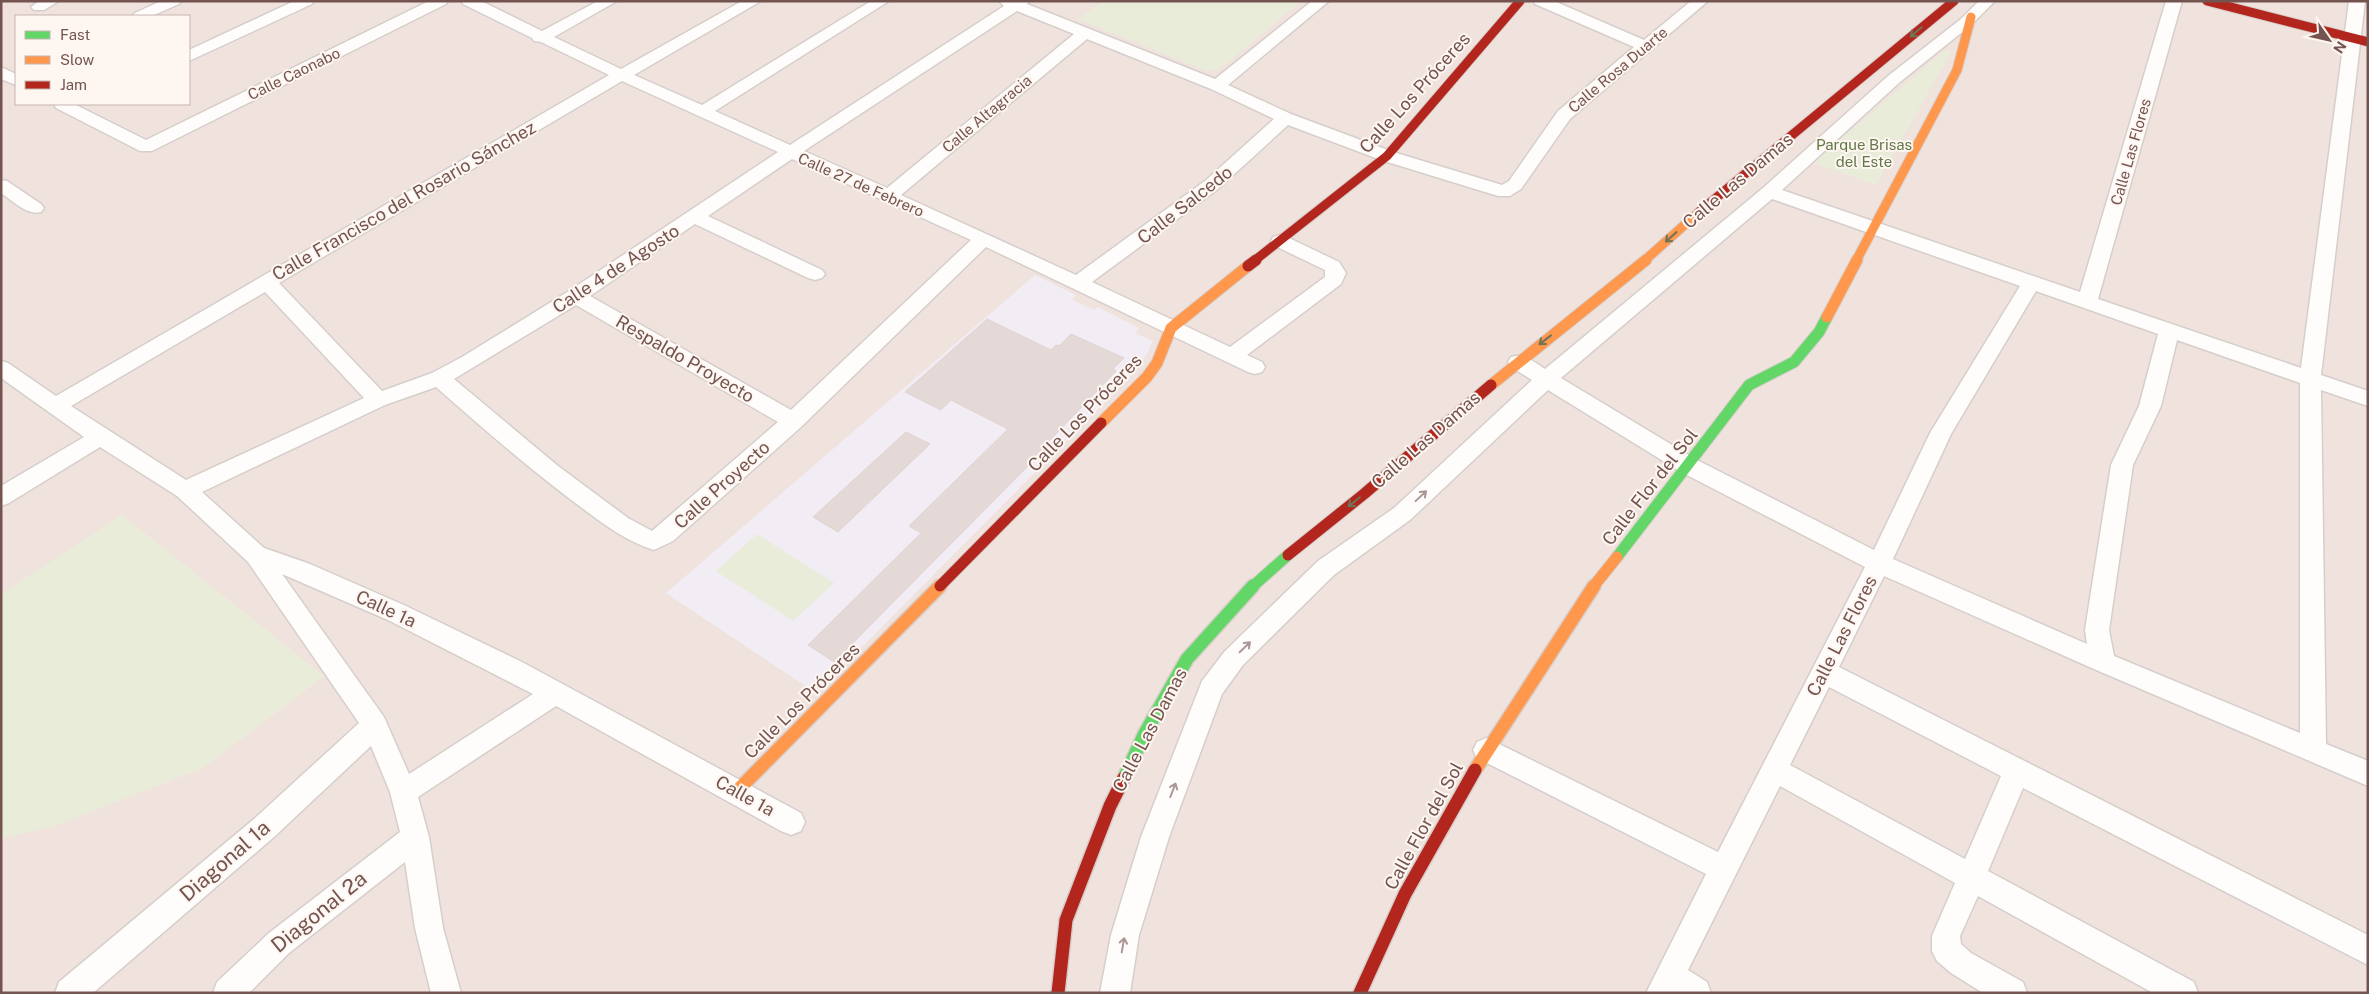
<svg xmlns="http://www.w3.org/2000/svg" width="2369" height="994" viewBox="0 0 2369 994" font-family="'Public Sans',sans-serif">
<rect width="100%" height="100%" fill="#f8f2ee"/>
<path fill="#f0e3dd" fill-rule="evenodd" d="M 1,1 L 2368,1 L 2368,993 L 1,993 ZM 16,16 L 189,16 L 189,104 L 16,104 Z"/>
<polygon fill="#f2ecf4" points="1035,275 1076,295 1072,300 1094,310 1098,307 1139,328 1135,333 1153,341 1148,352 1130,377 816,693 666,593"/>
<g fill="#eaecda">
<polygon points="1104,1 1301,1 1219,70 1207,71 1078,19"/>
<polygon points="1945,50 1951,52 1876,185 1813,163"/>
<polygon points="122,515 324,676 203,768 49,828 1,838 1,594"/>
<polygon points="757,534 834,583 793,621 716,571"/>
</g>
<g fill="#e4d9d6" stroke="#e0d4d1">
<polygon points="987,319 1051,350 1056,345 1059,346 1071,334 1124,358 1113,369 1116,371 1033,458 1035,459 834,662 808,645 921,533 909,526 1008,429 951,400 941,410 905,392"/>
<polygon points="906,432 930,444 838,532 813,517"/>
</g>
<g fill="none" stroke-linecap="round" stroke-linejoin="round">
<defs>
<g id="street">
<polygon points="39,1 59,1 44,10 34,10 31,7"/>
<polygon points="161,1 181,1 179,4 152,16 132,16 135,13"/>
<polygon points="294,1 314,1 312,4 189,61 189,50"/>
<polygon points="429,1 448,1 446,4 152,151 140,151 56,108 54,104 74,104 146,140"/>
<path d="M 461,1 L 481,1 L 542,31 L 598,1 L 617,1 L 554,37 L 621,69 L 742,1 L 761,1 L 634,75 L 702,105 L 871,1 L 889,1 L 715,111 L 790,145 L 1004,6 L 999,1 L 1029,1 L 1027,4 L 1215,79 L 1312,1 L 1329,1 L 1228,85 L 1291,114 L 1393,152 L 1502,185 L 1509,181 L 1558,111 L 1634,47 L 1535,4 L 1533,1 L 1554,1 L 1644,40 L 1691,1 L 1708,1 L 1570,119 L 1521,189 L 1510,196 L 1498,196 L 1381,160 L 1288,125 L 1218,189 L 1092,282 L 1230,347 L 1325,277 L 1325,270 L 1273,245 L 1271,241 L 1273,237 L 1280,235 L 1287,237 L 1339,262 L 1346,273 L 1341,284 L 1247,355 L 1262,362 L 1265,367 L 1262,372 L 1255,374 L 1248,372 L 986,247 L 801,427 L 673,541 L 654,550 C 622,540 597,519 570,499 C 524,464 480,426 436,387 L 385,405 L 202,492 L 264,548 L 310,564 L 406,606 L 522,662 L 801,813 L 805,822 L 801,831 L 791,835 L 781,831 L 556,706 L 418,797 L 429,837 L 443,928 L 461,993 L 431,993 L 415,928 L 405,862 L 289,953 L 249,993 L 213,993 L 217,982 L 269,933 L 400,832 L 390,792 L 371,746 L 274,837 L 93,993 L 55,993 L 59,982 L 254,819 L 359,723 L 248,562 L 177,496 L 100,447 L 9,503 L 1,506 L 1,486 L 84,437 L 1,378 L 1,361 L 8,363 L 56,396 L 609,75 L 541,42 L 534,41 L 532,38 L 463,4 ZM 1017,11 L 1074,34 L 887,188 L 804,151 ZM 1087,39 L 1211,89 L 1274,119 L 1205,181 L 1076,275 L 901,195 ZM 622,81 L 778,152 L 569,291 L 462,357 L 432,373 L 382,391 L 279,283 ZM 792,159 L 971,240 L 791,410 L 590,296 L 695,224 L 808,278 L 815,280 L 822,278 L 825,274 L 822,270 L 708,216 ZM 265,292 L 364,398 L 186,480 L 71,406 ZM 576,305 L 778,422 L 652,531 L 628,518 L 558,466 L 454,379 ZM 282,574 L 388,620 L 533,694 L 409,774 L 384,717 Z"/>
<path d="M 1979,1 L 1995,1 L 1971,25 L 1900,82 L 1782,190 L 2080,292 L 2166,1 L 2182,1 L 2098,299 L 2301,368 L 2349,1 L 2365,1 L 2321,375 L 2368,391 L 2368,406 L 2321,390 L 2326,744 L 2368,761 L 2368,786 L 2094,669 L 1884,576 L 1839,667 L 2368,935 L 2368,965 L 2023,788 L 1988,871 L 2194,982 L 2198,993 L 2153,993 L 1978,896 L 1960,936 L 1961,944 L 1971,953 L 2023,982 L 2027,993 L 1983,993 L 1951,973 L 1937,961 L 1932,951 L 1932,936 L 1955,883 L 1780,786 L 1688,970 L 1707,982 L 1711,993 L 1646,993 L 1706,874 L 1477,758 L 1473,750 L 1477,742 L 1486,738 L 1495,742 L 1718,852 L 1865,567 L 1681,472 L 1548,390 L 1410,520 L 1334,575 L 1243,665 L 1222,694 L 1169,837 L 1139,935 L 1130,993 L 1100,993 L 1111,935 L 1141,837 L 1202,681 L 1225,651 L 1318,561 L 1394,508 L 1532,380 L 1511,367 L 1508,362 L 1511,357 C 1524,353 1534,362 1545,369 L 1763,188 L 1888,76 L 1961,19 ZM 1772,199 L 2020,286 L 1930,433 L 1874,550 L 1697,460 L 1561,378 ZM 2036,291 L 2158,334 L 2139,406 L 2111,465 L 2085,630 L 2087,644 L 1893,559 L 1951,434 ZM 2177,340 L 2300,383 L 2300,733 L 2114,656 L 2109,630 L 2133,465 L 2161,406 ZM 1829,687 L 2001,776 L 1965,859 L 1790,765 Z"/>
<polygon points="1,67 16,74 16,85 1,79"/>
<path d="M 1,180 L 7,181 L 41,204 L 44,208 L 41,212 C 27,216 13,201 1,193 Z"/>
</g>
<g id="fast-far1">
<polyline points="1617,557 1749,385 1794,362 1819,332 1827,317"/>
<polyline points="1252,587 1288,555"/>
</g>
<polyline id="fast" points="1124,778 1144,735 1187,659 1253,586"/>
<g id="slow-far2">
<polyline points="1644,261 1699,212"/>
<polyline points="1856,261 1957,70 1971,17"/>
</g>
<g id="slow-far1">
<polyline points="1827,317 1857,260"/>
<polyline points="1491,385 1646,260"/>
<polyline points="1101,423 1147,377 1157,363 1171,328 1248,266"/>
<polyline points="1593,587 1617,557"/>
</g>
<g id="slow">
<polyline points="1475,770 1594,586"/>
<polyline points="737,791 940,586"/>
</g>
<g id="jam-far2">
<polyline points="2207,1 2368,42"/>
<polyline points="1699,212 1954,1"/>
<polyline points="1254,261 1387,156 1520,1"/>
</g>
<g id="jam-far1">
<polyline points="1248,266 1256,260"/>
<polyline points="1288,555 1364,494 1491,385"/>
<polyline points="940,586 1101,423"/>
</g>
<g id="jam">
<polyline points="1058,993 1066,920 1110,806 1124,778"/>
<polyline points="1360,993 1405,894 1475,770"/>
</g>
</defs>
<use href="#street" stroke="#d6cecb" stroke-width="3"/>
<use href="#fast-far1" stroke="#d7cdca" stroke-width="13"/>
<use href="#fast" stroke="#d7cdca" stroke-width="16"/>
<use href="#slow-far2" stroke="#d7cdca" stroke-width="11"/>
<use href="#slow-far1" stroke="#d7cdca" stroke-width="13"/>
<use href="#slow" stroke="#d7cdca" stroke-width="16"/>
<use href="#jam-far2" stroke="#d7cdca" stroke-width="11"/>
<use href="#jam-far1" stroke="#d7cdca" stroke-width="13"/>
<use href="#jam" stroke="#d7cdca" stroke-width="16"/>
<use href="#street" fill="#fefdfc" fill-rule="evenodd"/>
<use href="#fast-far1" stroke="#63d668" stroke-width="11"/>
<use href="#fast" stroke="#63d668" stroke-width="13"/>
<use href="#slow-far2" stroke="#ff974d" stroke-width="9"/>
<use href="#slow-far1" stroke="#ff974d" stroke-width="11"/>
<use href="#slow" stroke="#ff974d" stroke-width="13"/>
<use href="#jam-far2" stroke="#b3261e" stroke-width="9"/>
<use href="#jam-far1" stroke="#b3261e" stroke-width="11"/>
<use href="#jam" stroke="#b3261e" stroke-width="13"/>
</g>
<defs><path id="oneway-shaft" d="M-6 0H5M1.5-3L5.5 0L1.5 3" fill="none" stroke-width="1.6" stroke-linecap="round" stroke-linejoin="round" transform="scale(1.25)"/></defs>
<g stroke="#707456">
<use href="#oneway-shaft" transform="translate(1916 32) rotate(140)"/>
<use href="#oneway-shaft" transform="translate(1671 237) rotate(138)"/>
<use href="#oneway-shaft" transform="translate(1545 340) rotate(142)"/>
<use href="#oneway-shaft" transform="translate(1354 502) rotate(141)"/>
</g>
<g stroke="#ab9895">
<use href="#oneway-shaft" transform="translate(1421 496) rotate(-43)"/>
<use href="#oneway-shaft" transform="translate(1245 647) rotate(-44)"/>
<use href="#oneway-shaft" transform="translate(1173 790) rotate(-69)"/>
<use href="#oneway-shaft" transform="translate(1123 945) rotate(-80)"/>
</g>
<g text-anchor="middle" stroke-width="4" stroke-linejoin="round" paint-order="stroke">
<g font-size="15" fill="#745450" stroke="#fef6f1">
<text transform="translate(1618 70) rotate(-40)" y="5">Calle Rosa Duarte</text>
<text transform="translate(294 74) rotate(-26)" y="5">Calle Caonabo</text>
<text transform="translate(987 114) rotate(-40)" y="5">Calle Altagracia</text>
<text transform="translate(2131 152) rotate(-74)" y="5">Calle Las Flores</text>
<text transform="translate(861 185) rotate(24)" y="5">Calle 27 de Febrero</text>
</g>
<g font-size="15" fill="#637849" stroke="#fef6f1">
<text x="1864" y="150">Parque Brisas<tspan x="1864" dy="17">del Este</tspan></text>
</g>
<g font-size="18" fill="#745450" stroke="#fef6f1">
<text transform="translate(1415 93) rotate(-48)" y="6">Calle Los Próceres</text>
<text transform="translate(1738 181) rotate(-40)" y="6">Calle Las Damas</text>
<text transform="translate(404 201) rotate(-30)" y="6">Calle Francisco del Rosario Sánchez</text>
<text transform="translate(1185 205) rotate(-38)" y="6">Calle Salcedo</text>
<text transform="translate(616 269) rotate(-33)" y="6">Calle 4 de Agosto</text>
<text transform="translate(685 359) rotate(30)" y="6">Respaldo Proyecto</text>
<text transform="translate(1085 413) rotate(-46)" y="6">Calle Los Próceres</text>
<text transform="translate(1426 440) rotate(-41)" y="6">Calle Las Damas</text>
<text transform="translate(722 485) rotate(-42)" y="6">Calle Proyecto</text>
<text transform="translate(1650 487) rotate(-52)" y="6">Calle Flor del Sol</text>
<text transform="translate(386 609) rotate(25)" y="6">Calle 1a</text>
<text transform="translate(1842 636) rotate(-63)" y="6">Calle Las Flores</text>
<text transform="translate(802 701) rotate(-45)" y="6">Calle Los Próceres</text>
<text transform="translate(1150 730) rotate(-62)" y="6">Calle Las Damas</text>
<text transform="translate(745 796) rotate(29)" y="6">Calle 1a</text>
<text transform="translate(1424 826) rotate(-61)" y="6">Calle Flor del Sol</text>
</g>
<g font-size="21" fill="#745450" stroke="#fef6f1">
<text transform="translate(225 861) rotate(-41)" y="7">Diagonal 1a</text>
<text transform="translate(319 912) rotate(-39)" y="7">Diagonal 2a</text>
</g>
</g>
<rect width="2369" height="994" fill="none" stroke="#745450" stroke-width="5"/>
<rect x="15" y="15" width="175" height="90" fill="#fef6f1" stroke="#c7b5b1"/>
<rect x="25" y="31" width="25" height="8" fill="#63d668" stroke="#c7b5b1"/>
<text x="60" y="40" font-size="15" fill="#745450">Fast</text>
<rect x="25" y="56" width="25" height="8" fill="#ff974d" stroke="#c7b5b1"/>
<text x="60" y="65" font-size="15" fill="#745450">Slow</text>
<rect x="25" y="81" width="25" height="8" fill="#b3261e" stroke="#c7b5b1"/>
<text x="60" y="90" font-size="15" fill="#745450">Jam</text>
<g transform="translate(2329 40) rotate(124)" stroke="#fef6f1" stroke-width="4" paint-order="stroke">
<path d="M0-4L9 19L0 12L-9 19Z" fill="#745450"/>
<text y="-8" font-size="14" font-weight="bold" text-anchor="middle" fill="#745450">N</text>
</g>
</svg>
